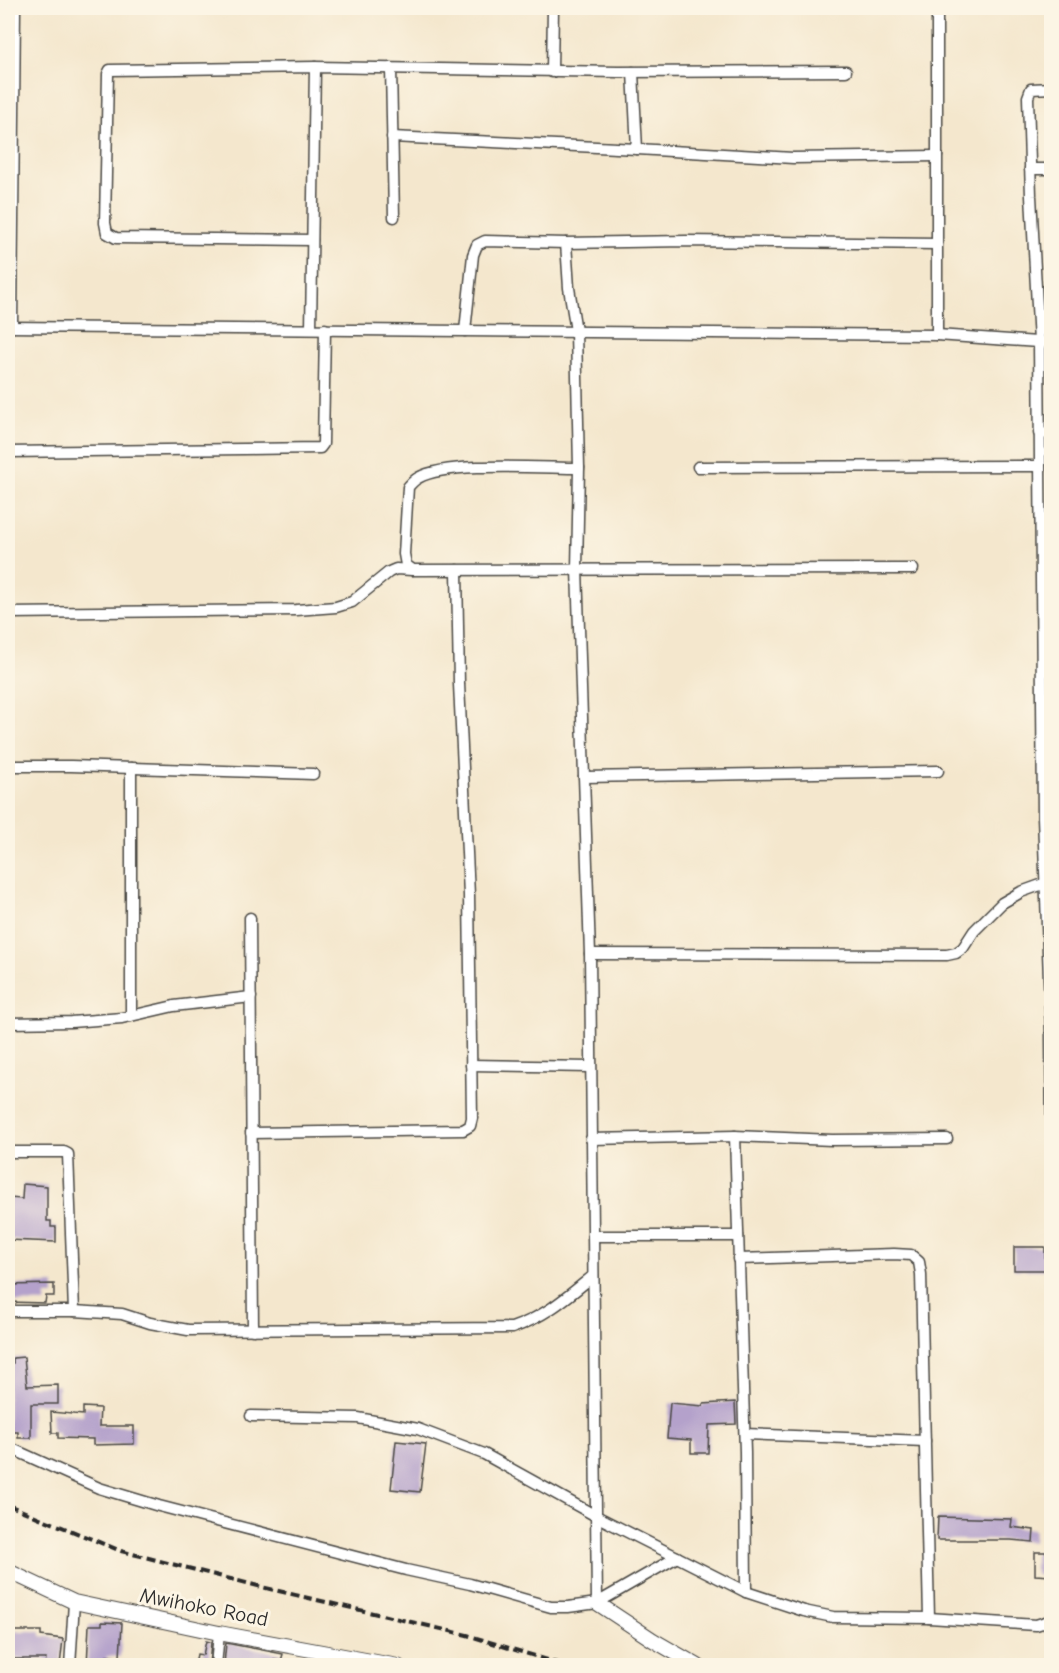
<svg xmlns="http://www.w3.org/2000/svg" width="1059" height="1673" viewBox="0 0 1059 1673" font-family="'Comic Neue',sans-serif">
<rect width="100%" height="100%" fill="#fcf5e5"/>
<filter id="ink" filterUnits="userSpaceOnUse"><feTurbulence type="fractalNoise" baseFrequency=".0167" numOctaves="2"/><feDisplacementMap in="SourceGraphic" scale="12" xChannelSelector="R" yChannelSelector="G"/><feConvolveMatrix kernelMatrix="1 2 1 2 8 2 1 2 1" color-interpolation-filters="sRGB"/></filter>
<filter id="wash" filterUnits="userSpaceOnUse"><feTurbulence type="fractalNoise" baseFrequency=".008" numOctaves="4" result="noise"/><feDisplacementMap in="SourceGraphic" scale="24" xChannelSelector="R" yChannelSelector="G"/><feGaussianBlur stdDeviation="1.35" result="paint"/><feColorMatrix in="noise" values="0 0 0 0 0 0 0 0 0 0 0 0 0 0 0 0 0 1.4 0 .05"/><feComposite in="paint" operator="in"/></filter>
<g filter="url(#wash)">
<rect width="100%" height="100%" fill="#f4e7cd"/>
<g id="blocks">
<g fill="#b4a1cb">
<polygon points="23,1184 47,1186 47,1221 51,1221 51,1227 56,1227 56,1242 8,1240 8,1198 22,1199"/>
<rect x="1014" y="1247" width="31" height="23"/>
<polygon points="54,1284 54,1296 46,1296 45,1303 8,1302 8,1285"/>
<polygon points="24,1357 27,1386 58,1385 58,1404 31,1404 31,1438 18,1438 18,1432 8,1432 8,1363 13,1363 13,1358"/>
<polygon points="735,1402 736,1424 709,1425 708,1453 691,1453 691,1440 667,1438 670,1403 703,1406 703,1404"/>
<polygon points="83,1407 100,1408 99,1426 134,1426 134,1444 93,1445 93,1439 58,1438 58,1433 52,1433 51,1412 83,1415"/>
<polygon points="396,1441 426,1444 420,1492 391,1489"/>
<polygon points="938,1517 1012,1519 1011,1527 1034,1530 1033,1542 1011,1540 937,1540"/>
<polygon points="1035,1552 1051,1552 1051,1576 1035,1575"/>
<polygon points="102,1622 122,1623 120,1657 107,1656 107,1665 87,1665 89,1625 102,1625"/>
<polygon points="8,1631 41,1631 41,1636 63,1639 60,1665 45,1665 46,1659 8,1659"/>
<polygon points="206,1641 211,1642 209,1665 195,1664 197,1654 203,1655"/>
<polygon points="226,1643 283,1654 281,1661 274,1660 273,1665 224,1665"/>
</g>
</g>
</g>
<g filter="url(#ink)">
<use href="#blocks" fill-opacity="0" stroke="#494743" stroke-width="1.5"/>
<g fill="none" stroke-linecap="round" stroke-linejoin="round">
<defs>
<g id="minor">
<polyline points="937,8 937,335"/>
<polyline points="391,68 394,217"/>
<polyline points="552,72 553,8"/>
<polyline points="633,72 637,149 793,158 937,156"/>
<polyline points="1052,88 1031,89 1028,97 1031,196 1039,342 1043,817 1051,1033 1052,1153"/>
<polyline points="392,137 637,149"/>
<polyline points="1030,169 1052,169"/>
<polyline points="312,240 116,238 107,233 105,223 108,74 110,70 315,67 618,72 846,71"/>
<polyline points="566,243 569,288 576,331 579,468 577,569 590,954 597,1603"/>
<polyline points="8,327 937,335 1052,343"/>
<polyline points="12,327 15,8"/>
<polyline points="311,329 315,67"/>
<polyline points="465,331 473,255 477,245 485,241 566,243 686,241 937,244"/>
<polyline points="1039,433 1052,434"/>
<polyline points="8,452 320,448 323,444 325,329"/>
<polyline points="698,467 1040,466"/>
<path d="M 579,468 C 542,468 448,461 418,478 C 414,480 411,484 408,487 L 404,554 L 406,565 L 413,570 L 913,569"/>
<polyline points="8,613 296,610 336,607 352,602 389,572 396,569 412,570"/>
<polyline points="8,766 71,766 313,774"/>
<polyline points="584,777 938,771"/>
<polyline points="250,918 253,1330"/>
<polyline points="590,954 947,955 956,953 963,948 974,931 1002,903 1021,892 1046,883"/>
<polyline points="131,1016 131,768"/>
<polyline points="8,1023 71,1022 122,1018 174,1006 251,997"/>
<polyline points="471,1065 590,1067"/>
<polyline points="251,1133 463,1130 470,1126 472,1118 469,895 459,684 457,570"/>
<polyline points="735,1136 745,1452 746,1592"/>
<polyline points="591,1139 735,1136 832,1140 947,1139"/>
<polyline points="8,1152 64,1152 68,1154 74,1311"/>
<polyline points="593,1236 738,1236"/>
<polyline points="738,1259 894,1254 911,1255 919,1262 921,1274 929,1618"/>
<path d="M 8,1311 L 74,1311 L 122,1314 L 150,1323 L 188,1330 L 512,1328 C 546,1316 566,1298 593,1276"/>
<polyline points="251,1416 358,1418 418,1429 484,1454 596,1516 746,1592 804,1611 833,1617 929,1618 1036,1625 1052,1620"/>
<polyline points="745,1434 925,1441"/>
<polyline points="8,1447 99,1488 159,1506 406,1570 470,1584 551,1607 568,1607 597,1603 677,1557"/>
<polyline points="70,1666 74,1602"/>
<polyline points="216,1666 219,1633"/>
</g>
<g id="tertiary">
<polyline points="8,1571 74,1602 219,1633 398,1666"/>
<polyline points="597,1603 653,1640 698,1666"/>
</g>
</defs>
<use href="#minor" stroke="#494743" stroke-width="13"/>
<use href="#tertiary" stroke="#494743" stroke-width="16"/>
<use href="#minor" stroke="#fff" stroke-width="10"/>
<use href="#tertiary" stroke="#fff" stroke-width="14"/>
<polyline stroke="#2b2b2b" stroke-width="4" stroke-dasharray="9 4.5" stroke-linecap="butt" points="8,1505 121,1551 270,1589 467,1635 567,1666"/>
</g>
</g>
<g text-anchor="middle" stroke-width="6" stroke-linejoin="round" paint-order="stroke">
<g font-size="21" fill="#2b2b2b" stroke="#fcf5e5">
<text transform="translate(204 1607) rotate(11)" y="7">Mwihoko Road</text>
</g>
</g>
<rect width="1059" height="1673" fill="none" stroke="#fcf5e5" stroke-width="30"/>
</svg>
